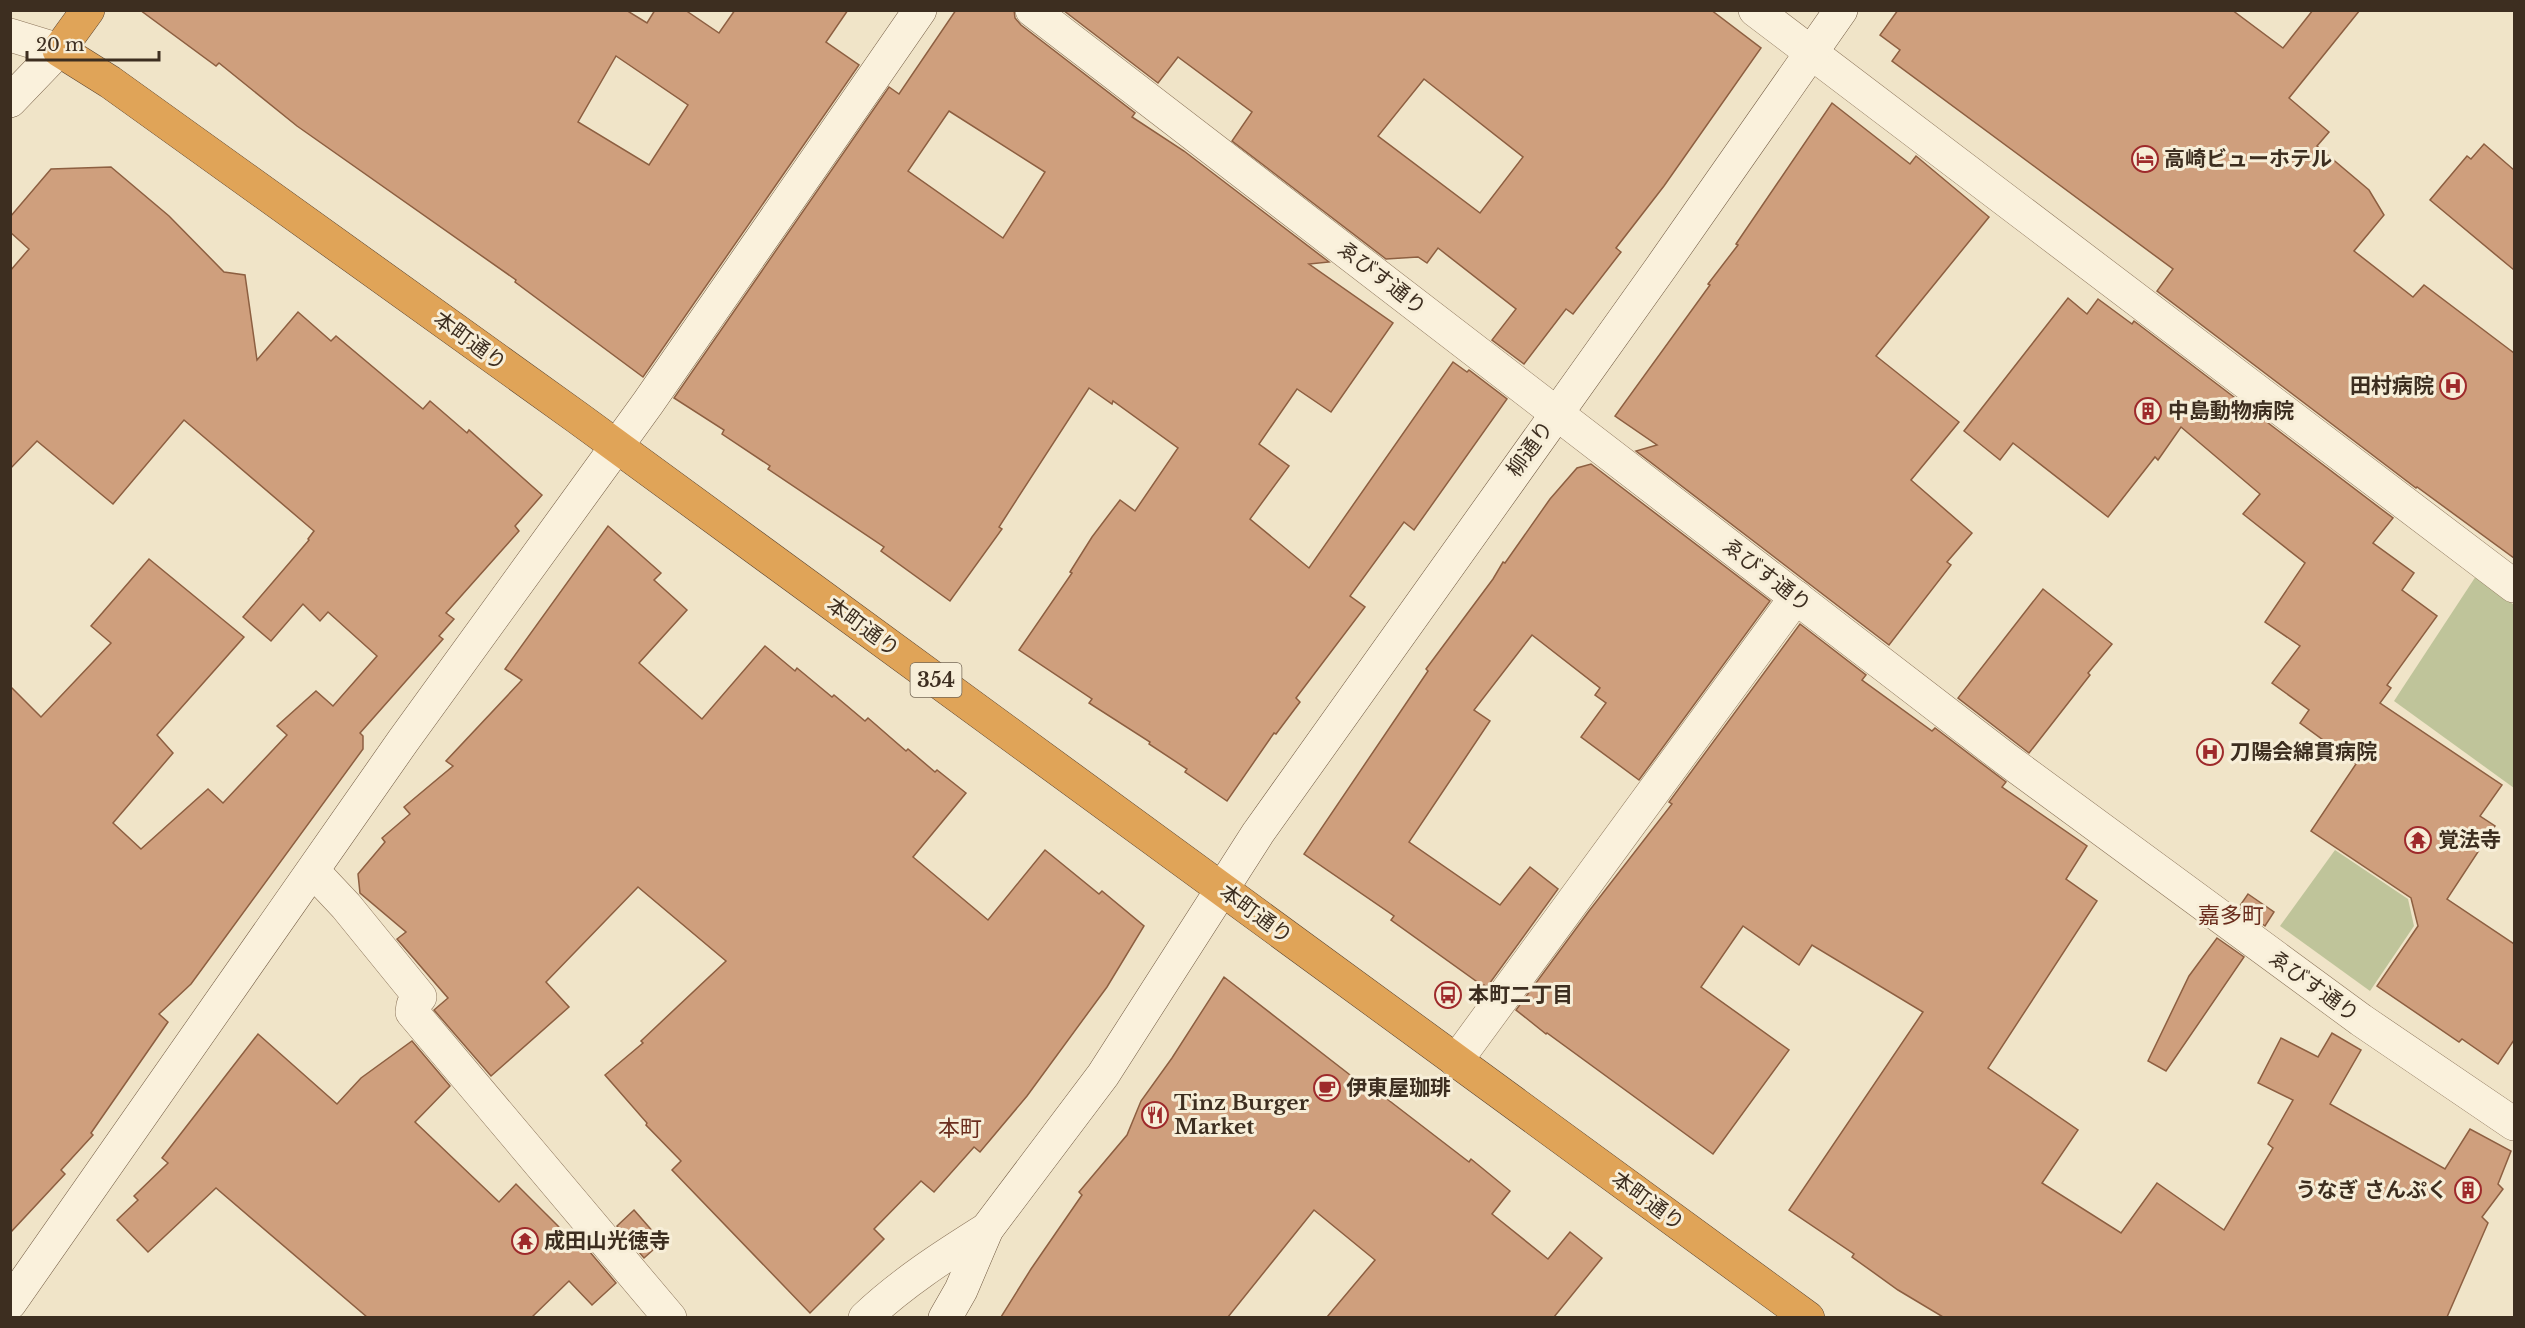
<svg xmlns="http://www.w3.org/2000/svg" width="2525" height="1328" viewBox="0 0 2525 1328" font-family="'Libre Baskerville','Noto Sans JP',serif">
<rect width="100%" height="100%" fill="#f0e4c8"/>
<g fill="#bfc49a">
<polygon points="2476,576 2514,605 2514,788 2394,701"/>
<polygon points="2335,850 2408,899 2414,926 2370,991 2280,926"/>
</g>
<g fill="#cf9f7d" stroke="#8d5f41" stroke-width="1.5" fill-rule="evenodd">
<path d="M 140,10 L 626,10 L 647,23 L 655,10 L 685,10 L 719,33 L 735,10 L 848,10 L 826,42 L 859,65 L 643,377 L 515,282 L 516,280 L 297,126 L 219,63 L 216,66 ZM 616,56 L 688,105 L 649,165 L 578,122 Z"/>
<path d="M 956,10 L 1014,10 L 1015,18 L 1021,25 L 1135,113 L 1132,117 L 1184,151 L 1329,262 L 1309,264 L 1393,323 L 1331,412 L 1297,389 L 1259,444 L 1289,466 L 1250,519 L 1309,568 L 1453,362 L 1467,372 L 1469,370 L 1507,399 L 1414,530 L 1404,522 L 1350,596 L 1365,607 L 1296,698 L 1300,702 L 1276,734 L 1274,733 L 1227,801 L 1185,772 L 1187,769 L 1149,744 L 1150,742 L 1089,703 L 1092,699 L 1019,650 L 1072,573 L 1070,572 L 1092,537 L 1120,500 L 1135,511 L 1178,448 L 1113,401 L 1112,404 L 1089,388 L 999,527 L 1002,529 L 950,601 L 881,551 L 884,547 L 768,469 L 770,466 L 722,434 L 724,430 L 674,398 L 889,87 L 899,94 ZM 949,111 L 1045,172 L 1003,238 L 908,171 Z"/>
<path d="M 1063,10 L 1711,10 L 1761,48 L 1664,186 L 1616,248 L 1621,252 L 1573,314 L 1566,309 L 1524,364 L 1492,340 L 1516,309 L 1438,248 L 1427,263 L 1418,257 L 1386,259 L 1232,141 L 1252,112 L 1178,57 L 1158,83 ZM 1424,79 L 1523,157 L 1480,213 L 1378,136 Z"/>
<polygon points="1898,10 2232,10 2283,48 2313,10 2360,10 2289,98 2329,132 2317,146 2369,190 2384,215 2354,251 2413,297 2424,285 2514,353 2514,558 2417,487 2416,488 2157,291 2173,269 1892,61 1900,50 1880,35"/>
<polygon points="1832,103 1910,164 1916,156 1989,217 1876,356 1959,422 1911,480 1972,533 1947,562 1951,565 1889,645 1636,451 1657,445 1615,416 1710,285 1708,284 1738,245 1736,244"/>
<polygon points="2484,144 2514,170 2514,270 2430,200 2467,156 2471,159"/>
<polygon points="111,167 169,216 224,272 245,275 257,360 298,312 331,341 336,336 423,409 430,401 467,433 469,430 542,495 515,526 519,531 446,613 454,619 439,636 443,639 360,733 363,736 363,749 191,984 159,1014 168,1022 91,1133 93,1135 61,1170 65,1174 10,1233 10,686 41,717 111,643 91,626 149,559 244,637 157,735 173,753 113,823 141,849 208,789 223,803 287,735 277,726 316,691 333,706 377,656 328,612 320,621 303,604 271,641 243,617 309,540 308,539 314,531 184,420 113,504 37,441 10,469 10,271 29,249 10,232 10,217 51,169"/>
<polygon points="2068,298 2087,314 2098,299 2132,324 2134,321 2393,518 2373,543 2414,573 2402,590 2437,616 2387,685 2391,688 2380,703 2502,785 2480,816 2495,826 2447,899 2514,944 2514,1040 2498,1064 2462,1039 2459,1042 2377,986 2418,926 2411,898 2311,831 2356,764 2300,723 2309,710 2272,683 2300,646 2265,622 2305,563 2243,514 2260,494 2181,427 2158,460 2155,457 2108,517 2013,443 2000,460 1964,431"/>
<polygon points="1591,464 1770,601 1639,780 1581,737 1606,703 1595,695 1600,688 1532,635 1474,710 1490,721 1409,842 1500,905 1530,867 1558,889 1487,987 1484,985 1483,986 1391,920 1394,916 1304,854 1428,671 1426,669 1493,579 1503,562 1505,563 1550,499 1577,468"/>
<polygon points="608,526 661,573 654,580 687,610 639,663 702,719 765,646 795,671 797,668 832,697 834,695 865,721 868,718 906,751 908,749 935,772 937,770 966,793 913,857 988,920 1045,850 1099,894 1102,891 1144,926 1107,987 1027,1096 980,1152 974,1147 934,1192 921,1181 874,1229 884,1239 810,1313 672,1170 681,1161 646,1125 647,1123 605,1075 643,1043 641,1041 726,961 638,887 546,982 569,1007 491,1076 434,1010 448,998 397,939 406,932 360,893 358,874 385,842 382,838 410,814 404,807 453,766 446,761 522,680 505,669"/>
<polygon points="2043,589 2112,644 2088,673 2090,675 2029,753 1958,698"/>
<polygon points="1800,624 1866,675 1862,680 1932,731 1935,728 2006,782 2002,787 2087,846 2066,879 2097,901 1988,1068 2078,1130 2042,1183 2121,1233 2157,1183 2224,1230 2273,1148 2268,1144 2293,1100 2258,1083 2281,1038 2318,1057 2332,1033 2361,1050 2330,1104 2445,1169 2470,1129 2511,1151 2498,1184 2503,1189 2482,1217 2488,1223 2447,1317 1943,1317 1898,1290 1852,1257 1854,1254 1789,1210 1923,1012 1812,945 1799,965 1743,926 1701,987 1789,1050 1713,1154 1547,1033 1546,1034 1516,1010 1589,911 1672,804 1669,802"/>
<polygon points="2248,894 2274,912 2265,926 2239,907"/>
<polygon points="2217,938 2244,957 2166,1071 2148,1061 2189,976"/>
<polygon points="1224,977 1372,1092 1374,1089 1469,1162 1471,1159 1510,1191 1492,1214 1548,1259 1570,1232 1602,1258 1554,1317 1327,1317 1375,1260 1314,1210 1228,1317 1001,1317 1031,1269 1082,1195 1079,1192 1127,1135 1141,1101 1172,1058"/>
<polygon points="258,1034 337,1104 361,1078 412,1041 450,1086 415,1122 499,1202 516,1184 575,1243 579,1239 616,1283 592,1305 569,1281 532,1317 367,1317 216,1188 148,1252 117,1220 138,1200 134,1196 168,1163 162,1158"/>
<polygon points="634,1210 662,1242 644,1258 617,1226"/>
</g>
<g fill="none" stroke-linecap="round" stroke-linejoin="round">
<defs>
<g id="street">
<polyline points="1032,10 2006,759 2361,1020 2514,1124"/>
<polyline points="1755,10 2514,586"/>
<polyline points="10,35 59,50"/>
<polyline points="314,872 346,906 420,997 413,1005 412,1012 670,1318"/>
<polyline points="1456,1061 1796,597"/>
<path d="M 865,1318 C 902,1283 944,1256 987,1229"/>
</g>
<g id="secondary">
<polyline points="10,101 59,50"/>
<polyline points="10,1303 403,741 648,403 920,10"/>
<polyline points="945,1318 961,1290 987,1229 1103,1075 1258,833 1662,266 1841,10"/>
</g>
<polyline id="highway" points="88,10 59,50 110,82 578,418 1808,1318"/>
</defs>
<use href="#street" stroke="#8d765c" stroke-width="34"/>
<use href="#secondary" stroke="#6f573f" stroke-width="34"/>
<use href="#highway" stroke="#5b4430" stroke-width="34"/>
<use href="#street" stroke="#faf1dc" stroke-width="33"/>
<use href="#secondary" stroke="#faf1dc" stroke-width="33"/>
<use href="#highway" stroke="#e0a458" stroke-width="33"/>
</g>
<defs>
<symbol id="hotel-ring" viewBox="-11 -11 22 22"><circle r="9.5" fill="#f7eed8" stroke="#9e2a2b" stroke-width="1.5"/><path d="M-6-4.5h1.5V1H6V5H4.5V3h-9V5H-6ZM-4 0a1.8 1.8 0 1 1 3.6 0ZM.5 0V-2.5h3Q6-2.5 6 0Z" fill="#9e2a2b"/></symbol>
<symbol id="hospital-ring" viewBox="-11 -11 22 22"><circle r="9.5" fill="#f7eed8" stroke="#9e2a2b" stroke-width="1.5"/><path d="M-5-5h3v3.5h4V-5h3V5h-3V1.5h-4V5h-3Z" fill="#9e2a2b"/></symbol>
<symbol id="building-ring" viewBox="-11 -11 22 22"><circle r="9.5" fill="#f7eed8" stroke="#9e2a2b" stroke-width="1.5"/><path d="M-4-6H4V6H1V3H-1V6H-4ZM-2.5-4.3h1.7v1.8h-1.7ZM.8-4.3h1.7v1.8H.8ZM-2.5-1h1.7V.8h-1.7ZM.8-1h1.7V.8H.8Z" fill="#9e2a2b"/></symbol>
<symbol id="temple-ring" viewBox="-11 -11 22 22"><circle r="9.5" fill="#f7eed8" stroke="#9e2a2b" stroke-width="1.5"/><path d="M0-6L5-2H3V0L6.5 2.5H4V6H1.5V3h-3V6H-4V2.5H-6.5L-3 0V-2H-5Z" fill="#9e2a2b"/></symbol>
<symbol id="bus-ring" viewBox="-11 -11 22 22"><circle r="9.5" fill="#f7eed8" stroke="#9e2a2b" stroke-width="1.5"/><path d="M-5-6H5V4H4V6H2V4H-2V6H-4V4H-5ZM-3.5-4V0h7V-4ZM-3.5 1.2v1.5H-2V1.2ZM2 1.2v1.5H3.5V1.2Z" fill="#9e2a2b"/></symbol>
<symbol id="cafe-ring" viewBox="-11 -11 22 22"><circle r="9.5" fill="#f7eed8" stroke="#9e2a2b" stroke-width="1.5"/><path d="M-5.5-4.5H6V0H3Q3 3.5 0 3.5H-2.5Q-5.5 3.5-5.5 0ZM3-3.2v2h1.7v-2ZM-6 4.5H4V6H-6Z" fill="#9e2a2b"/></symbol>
<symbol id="restaurant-ring" viewBox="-11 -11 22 22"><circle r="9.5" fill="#f7eed8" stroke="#9e2a2b" stroke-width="1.5"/><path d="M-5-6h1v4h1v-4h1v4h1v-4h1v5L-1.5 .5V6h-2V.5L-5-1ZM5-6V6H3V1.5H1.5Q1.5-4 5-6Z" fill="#9e2a2b"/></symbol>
</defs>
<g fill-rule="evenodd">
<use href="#hotel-ring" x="2130" y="144" width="30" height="30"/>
<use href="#hospital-ring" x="2438" y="371" width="30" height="30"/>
<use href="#building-ring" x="2133" y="396" width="30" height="30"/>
<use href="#hospital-ring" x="2195" y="737" width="30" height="30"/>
<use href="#temple-ring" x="2403" y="825" width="30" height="30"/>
<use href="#bus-ring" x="1433" y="980" width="30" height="30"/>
<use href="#cafe-ring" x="1312" y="1073" width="30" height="30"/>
<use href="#restaurant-ring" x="1140" y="1100" width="30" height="30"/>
<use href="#building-ring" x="2453" y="1175" width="30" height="30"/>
<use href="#temple-ring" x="510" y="1226" width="30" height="30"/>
</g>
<g text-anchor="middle" stroke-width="6" stroke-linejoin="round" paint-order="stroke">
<rect fill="#f7eed8" stroke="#756857" stroke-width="1.5" x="910.5" y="663" width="51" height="34" rx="4.5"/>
<g font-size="20" font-weight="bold" fill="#3d2e20">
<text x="936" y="687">354</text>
</g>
<g font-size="21" font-weight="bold" fill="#3d2e20" stroke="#f7eed8" text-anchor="start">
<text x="2164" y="166">高崎ビューホテル</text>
<text x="2434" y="393" text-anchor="end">田村病院</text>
<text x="2168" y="418">中島動物病院</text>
<text x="2230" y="759">刀陽会綿貫病院</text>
<text x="2438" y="847">覚法寺</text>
<text x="1468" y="1002">本町二丁目</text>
<text x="1346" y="1095">伊東屋珈琲</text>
<text x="1174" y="1110">Tinz Burger<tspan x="1174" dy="24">Market</tspan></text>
<text x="2448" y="1197" text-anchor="end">うなぎ さんぷく</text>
<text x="544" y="1248">成田山光徳寺</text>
</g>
<g font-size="21" fill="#3d2e20" stroke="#f7eed8">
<text transform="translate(1382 278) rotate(38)" y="7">ゑびす通り</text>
<text transform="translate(470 341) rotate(36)" y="7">本町通り</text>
<text transform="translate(1530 449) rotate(-54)" y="7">柳通り</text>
<text transform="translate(1767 575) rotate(38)" y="7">ゑびす通り</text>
<text transform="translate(863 627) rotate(36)" y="7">本町通り</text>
<text transform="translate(1256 914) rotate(36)" y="7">本町通り</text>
<text transform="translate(2314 986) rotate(36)" y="7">ゑびす通り</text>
<text transform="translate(1648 1201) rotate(36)" y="7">本町通り</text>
</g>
<g font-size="22" fill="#6b2e1e" stroke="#f7eed8">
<text x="2231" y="923">嘉多町</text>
<text x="960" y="1136">本町</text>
</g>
</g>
<rect width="2525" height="1328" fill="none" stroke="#3d2e20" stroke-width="24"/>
<path d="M27 51v9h132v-9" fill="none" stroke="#3d2e20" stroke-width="3"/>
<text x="36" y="51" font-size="18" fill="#3d2e20" stroke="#f7eed8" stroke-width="4.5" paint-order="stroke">20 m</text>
</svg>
